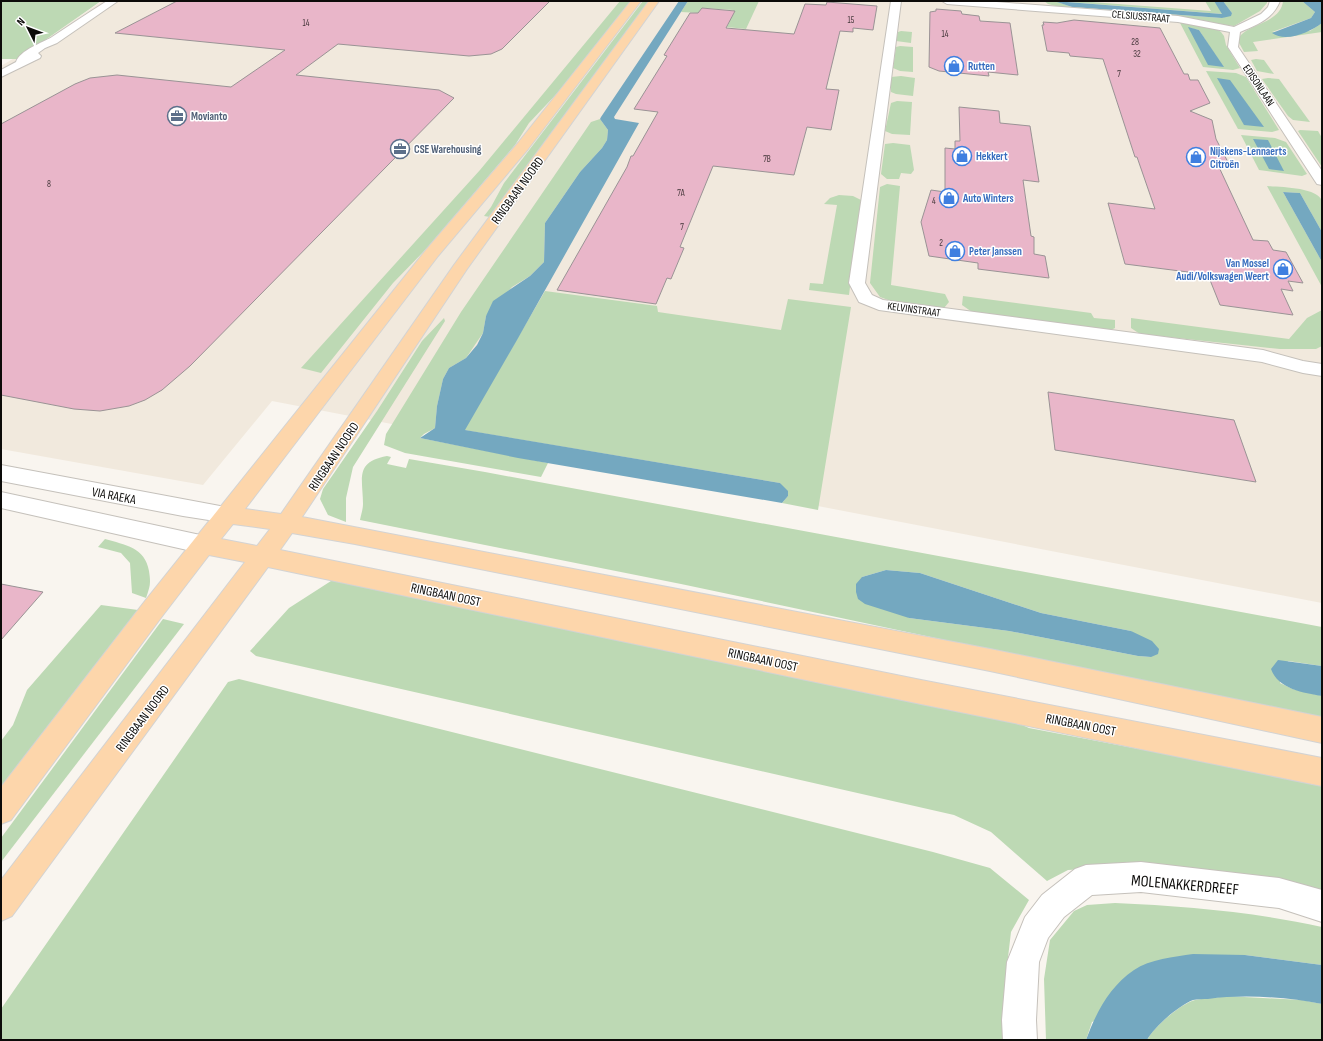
<svg xmlns="http://www.w3.org/2000/svg" width="1323" height="1041" viewBox="0 0 1323 1041" font-family="'Sofia Sans Condensed',sans-serif">
<rect width="100%" height="100%" fill="#f9f5ef"/>
<polygon fill="#f1e9dd" points="102,1 1322,1 1322,603 272,401 203,485 1,449 1,66 48,38"/>
<g fill="#bdd9b4" fill-rule="evenodd">
<polygon points="1,1 101,1 18,59 1,59"/>
<polygon points="620,1 631,1 564,86 529,123 515,145 430,245 393,283 321,373 301,368 480,170"/>
<polygon points="643,1 650,1 490,217 484,216 491,207 504,183"/>
<polygon points="688,1 759,1 746,29 727,27 730,21 720,20 731,16 733,10 702,8 699,13 681,12"/>
<polygon points="1044,1 1078,1 1211,11 1205,1 1214,1 1223,14 1055,1 1072,7 1222,18 1232,13 1223,1 1267,1 1267,3 1260,11 1234,26 1064,8 1048,4"/>
<path d="M 1283,1 L 1302,1 L 1315,12 L 1311,18 L 1272,32 L 1310,31 L 1322,23 L 1322,32 L 1253,42 L 1258,51 L 1244,52 L 1238,41 C 1241,24 1281,25 1283,1 Z"/>
<path d="M 1179,21 L 1215,28 L 1221,32 L 1224,36 L 1226,45 L 1240,68 L 1233,70 L 1203,67 ZM 1189,28 L 1199,30 L 1223,67 Z"/>
<polygon points="901,31 912,32 911,43 896,41 898,32"/>
<polygon points="900,46 913,47 913,72 900,71 893,68 896,47"/>
<polygon points="1256,59 1264,60 1274,74 1257,71 1251,60"/>
<polygon points="1206,71 1236,73 1246,77 1279,130 1272,132 1238,129"/>
<polygon points="901,76 915,78 913,96 896,94 891,92 891,77"/>
<polygon points="1268,78 1279,79 1310,122 1293,120 1288,116 1262,79"/>
<polygon points="897,101 912,102 910,135 892,134 885,131 891,103"/>
<polygon points="600,119 608,130 607,140 602,148 580,172 545,223 544,262 530,276 512,287 486,316 483,333 466,358 449,368 443,379 437,406 435,428 424,434 420,438 548,463 541,477 405,453 384,445 386,434 461,312 591,122"/>
<polygon points="1300,130 1318,131 1322,138 1322,167 1298,131"/>
<polygon points="1241,135 1275,138 1286,142 1307,174 1302,176 1259,170"/>
<polygon points="893,143 910,145 914,170 911,174 901,173 899,179 887,179 881,174 885,144"/>
<polygon points="887,184 900,186 891,285 945,294 949,302 944,308 891,301 880,297 870,283 880,187"/>
<path d="M 1267,186 C 1279,187 1318,187 1322,201 C 1323,209 1322,222 1322,232 L 1300,193 L 1283,192 L 1322,262 L 1322,287 Z"/>
<polygon points="839,195 853,196 861,200 849,295 809,290 810,283 823,284 837,205 824,204 830,198"/>
<polygon points="545,291 657,306 658,312 781,330 788,299 851,307 818,510 782,503 788,496 780,483 464,430"/>
<polygon points="963,296 1091,313 1094,318 1115,320 1115,328 1111,330 972,312 962,305"/>
<polygon points="1322,310 1322,346 1316,349 1280,349 1140,334 1131,328 1131,318 1289,339 1307,318"/>
<polygon points="444,318 445,321 353,467 346,498 346,522 328,515 320,499 323,489 377,411 422,341"/>
<path d="M 387,456 L 391,457 L 387,464 L 406,468 L 409,459 L 485,472 L 1322,627 L 1322,666 L 1288,661 L 1280,683 L 1293,689 L 1322,696 L 1322,720 L 681,584 L 360,520 C 361,515 363,509 363,504 C 363,479 354,462 387,456 ZM 886,570 L 920,573 L 1041,613 L 1131,631 L 1151,657 L 1138,656 L 1009,631 L 909,618 L 862,577 Z"/>
<path d="M 105,539 C 125,545 145,547 149,571 C 151,584 150,586 146,598 L 132,593 L 130,563 L 121,553 L 98,547 Z"/>
<polygon points="331,581 341,581 1020,724 1029,728 1322,784 1322,894 1102,868 1068,870 1047,881 991,832 954,815 256,656 250,651 289,608"/>
<polygon points="101,605 138,610 1,793 1,741 13,725 27,690"/>
<polygon points="163,619 184,624 1,862 1,838"/>
<polygon points="239,679 933,852 990,868 1029,900 1011,932 1007,966 1008,1040 1,1040 1,1009 228,682"/>
<path d="M 1115,903 C 1185,906 1254,912 1322,927 L 1322,965 L 1245,955 L 1092,1022 L 1086,1040 L 1046,1040 L 1044,979 L 1050,940 L 1074,911 L 1087,905 Z"/>
<path d="M 1226,996 L 1302,1000 L 1322,1004 L 1322,1040 L 1147,1040 C 1154,1027 1180,1004 1195,1000 C 1205,998 1216,998 1226,996 Z"/>
</g>
<g fill="#74a8c0">
<polygon points="679,1 688,1 614,117 615,119 639,123 517,340 465,430 780,483 788,491 788,496 782,503 518,458 420,438 435,428 437,406 443,379 449,368 466,358 477,345 483,333 486,316 493,301 530,276 544,262 545,223 580,172 602,148 607,140 608,130 600,119 601,117"/>
<polygon points="1054,1 1222,14 1214,1 1223,1 1232,13 1231,16 1222,18 1072,7"/>
<path d="M 1302,1 L 1322,1 L 1322,23 C 1310,32 1286,43 1272,33 L 1311,18 L 1315,12 Z"/>
<polygon points="1188,27 1199,30 1224,67 1208,65"/>
<polygon points="1217,78 1230,80 1264,127 1244,125"/>
<polygon points="1253,139 1268,140 1284,171 1269,169"/>
<polygon points="1283,192 1300,193 1322,232 1322,262"/>
<polygon points="886,570 920,573 1041,613 1131,631 1152,641 1159,649 1158,654 1151,657 1138,656 1009,631 909,618 865,604 858,599 856,592 856,584 862,577"/>
<path d="M 1278,660 L 1322,666 L 1322,696 C 1304,693 1278,689 1271,669 Z"/>
<path d="M 1193,954 L 1245,955 L 1322,965 L 1322,1004 C 1288,997 1243,994 1208,999 C 1204,999 1197,999 1193,1000 C 1178,1006 1154,1027 1147,1040 L 1086,1040 C 1096,1013 1109,987 1134,970 C 1150,959 1174,957 1193,954 Z"/>
</g>
<g fill="#e9b6c9" stroke="#9a9395">
<polygon points="177,1 550,1 502,49 491,54 469,56 338,44 296,75 439,90 454,98 190,366 162,390 145,400 129,406 100,411 74,409 1,395 1,124 75,84 90,78 117,75 231,87 285,50 115,33"/>
<polygon points="827,2 877,6 873,30 853,28 853,32 840,31 826,89 839,90 831,130 807,127 794,175 713,166 680,247 684,248 671,279 667,278 656,304 557,290 627,167 631,156 633,156 658,112 634,109 667,56 664,55 690,13 698,13 702,8 735,11 726,28 794,34 805,4 826,5"/>
<polygon points="936,9 961,11 962,14 979,16 980,21 1010,23 1018,75 988,72 989,76 939,71 929,67 930,12 936,11"/>
<polygon points="1074,20 1160,28 1184,74 1188,74 1190,80 1198,80 1210,103 1190,111 1212,120 1216,139 1230,166 1218,165 1253,240 1268,241 1273,250 1286,252 1303,283 1288,281 1293,291 1281,289 1293,315 1220,305 1210,280 1190,277 1188,272 1125,264 1108,203 1155,209 1137,157 1135,157 1103,59 1070,56 1069,53 1047,51 1042,25 1044,25 1043,22 1057,23"/>
<polygon points="959,107 999,111 1000,123 1030,126 1039,182 1023,180 1031,236 1034,237 1034,254 1045,256 1049,278 978,269 978,263 929,256 921,222 931,190 945,192 945,148 955,149 955,141 960,141"/>
<polygon points="1048,392 1234,420 1256,482 1055,450"/>
<polygon points="1,584 43,592 1,640"/>
</g>
<g fill="none" stroke-linecap="round" stroke-linejoin="round">
<defs>
<g id="minor">
<path d="M 107,1 L 118,1 L 57,43 L 45,48 L 38,53 L 41,56 L 40,58 L 1,77 L 1,70 L 16,62 C 20,50 42,43 52,37 C 70,25 88,13 107,1 Z"/>
<polygon points="891,1 901,1 865,283 872,295 883,300 1263,350 1303,361 1322,364 1322,376 1303,373 1262,362 879,310 859,302 849,283"/>
<path d="M 942,1 L 984,1 L 1178,16 L 1234,27 L 1261,14 L 1268,7 L 1270,1 L 1280,1 C 1273,19 1257,25 1240,32 L 1238,47 L 1322,171 L 1322,185 L 1317,184 L 1315,181 L 1228,47 L 1230,32 L 1178,22 L 947,4 Z"/>
<polygon points="1,465 236,509 239,515 236,521 228,523 183,516 1,481"/>
<polygon points="1,492 205,536 213,539 216,545 213,551 205,554 1,508"/>
</g>
<polygon id="tertiary" points="1141,862 1279,878 1322,890 1322,922 1279,908 1141,892 1092,895 1064,917 1048,938 1039,962 1036,1020 1037,1040 1003,1040 1002,1020 1007,962 1025,917 1042,895 1075,869 1086,865"/>
<path id="primary" d="M 631,1 L 641,1 L 528,149 L 438,256 L 245,509 L 281,514 L 454,265 L 649,1 L 659,1 L 467,269 L 302,517 L 990,649 L 1322,717 L 1322,743 L 990,671 L 355,544 L 292,533 L 280,550 L 921,680 L 1322,758 L 1322,786 L 921,704 L 268,567 L 12,916 L 1,921 L 1,880 L 245,562 L 209,555 L 163,615 L 11,820 L 1,824 L 1,787 L 145,601 L 426,250 L 518,143 ZM 233,524 L 270,529 L 257,546 L 221,539 Z"/>
</defs>
<use href="#minor" stroke="#c5c1bb" stroke-width="2"/>
<use href="#tertiary" stroke="#c5c1bb" stroke-width="2"/>
<use href="#primary" stroke="#d3d3d3" stroke-width="2"/>
<use href="#minor" fill="#fff" fill-rule="evenodd"/>
<use href="#tertiary" fill="#fff" fill-rule="evenodd"/>
<use href="#primary" fill="#fdd6ab" fill-rule="evenodd"/>
</g>
<defs>
<symbol id="shop-ring" viewBox="-11 -11 22 22"><circle r="9.5" fill="#fff" stroke="#3f7fe0" stroke-width="1.5"/><path d="M-5-2.5h2.3a2.7 3.5 0 0 1 5.4 0H5L5.5 6h-11ZM-1.5-2.5h3a1.5 2.3 0 0 0-3 0Z" fill="#3f7fe0"/></symbol>
<symbol id="office-ring" viewBox="-11 -11 22 22"><circle r="9.5" fill="#fff" stroke="#5c6f8a" stroke-width="1.5"/><path d="M-6-3h4V-5.5h4V-3h4V5H-6ZM-1-4.5V-3h2v-1.5ZM-6 0V1H6V0Z" fill="#5c6f8a"/></symbol>
</defs>
<g fill-rule="evenodd">
<use href="#shop-ring" x="943" y="55" width="22" height="22"/>
<use href="#office-ring" x="166" y="105" width="22" height="22"/>
<use href="#office-ring" x="389" y="138" width="22" height="22"/>
<use href="#shop-ring" x="951" y="145" width="22" height="22"/>
<use href="#shop-ring" x="1185" y="146" width="22" height="22"/>
<use href="#shop-ring" x="938" y="187" width="22" height="22"/>
<use href="#shop-ring" x="944" y="240" width="22" height="22"/>
<use href="#shop-ring" x="1272" y="258" width="22" height="22"/>
</g>
<g text-anchor="middle" stroke-width="3" stroke-linejoin="round" paint-order="stroke">
<g font-size="9" fill="#433639">
<text x="851" y="23">15</text>
<text x="306" y="26">14</text>
<text x="945" y="37">14</text>
<text x="1135" y="45">28</text>
<text x="1137" y="57">32</text>
<text x="1119" y="77">7</text>
<text x="767" y="162">7B</text>
<text x="49" y="187">8</text>
<text x="681" y="196">7A</text>
<text x="934" y="204">4</text>
<text x="682" y="230">7</text>
<text x="941" y="246">2</text>
</g>
<g font-size="11" fill="#0c0b09" stroke="#fff">
<text transform="translate(1141 16) rotate(5)" y="4">CELSIUSSTRAAT</text>
<text transform="translate(1259 85) rotate(56)" y="4">EDISONLAAN</text>
<text transform="translate(914 309) rotate(8)" y="4">KELVINSTRAAT</text>
</g>
<g font-size="11" font-weight="bold" fill="#366cbe" stroke="#fff" text-anchor="start">
<text x="968" y="70">Rutten</text>
<text x="1210" y="155">Nijskens-Lennaerts<tspan x="1210" dy="13">Citroën</tspan></text>
<text x="976" y="160">Hekkert</text>
<text x="963" y="202">Auto Winters</text>
<text x="969" y="255">Peter Janssen</text>
<text x="1269" y="267" text-anchor="end">Van Mossel<tspan x="1269" dy="13">Audi/Volkswagen Weert</tspan></text>
</g>
<g font-size="11" font-weight="bold" fill="#4e5e75" stroke="#fff" text-anchor="start">
<text x="191" y="120">Movianto</text>
<text x="414" y="153">CSE Warehousing</text>
</g>
<g font-size="13" fill="#0c0b09" stroke="#fff">
<text transform="translate(517 190) rotate(-54)" y="5">RINGBAAN NOORD</text>
<text transform="translate(333 456) rotate(-56)" y="5">RINGBAAN NOORD</text>
<text transform="translate(114 495) rotate(11)" y="5">VIA RAEKA</text>
<text transform="translate(446 594) rotate(12)" y="5">RINGBAAN OOST</text>
<text transform="translate(763 659) rotate(12)" y="5">RINGBAAN OOST</text>
<text transform="translate(142 718) rotate(-53)" y="5">RINGBAAN NOORD</text>
<text transform="translate(1081 724) rotate(11)" y="5">RINGBAAN OOST</text>
</g>
<g font-size="16" fill="#0c0b09" stroke="#fff">
<text transform="translate(1185 884) rotate(5)" y="6">MOLENAKKERDREEF</text>
</g>
</g>
<rect width="1323" height="1041" fill="none" stroke="#0c0b09" stroke-width="4"/>
<g transform="translate(28 28) rotate(312)" stroke="#ffffff" stroke-width="3" paint-order="stroke">
<path d="M0-3L7 15L0 10L-7 15Z" fill="#0c0b09"/>
<text y="-6" font-size="11" font-weight="bold" text-anchor="middle" fill="#0c0b09">N</text>
</g>
</svg>
